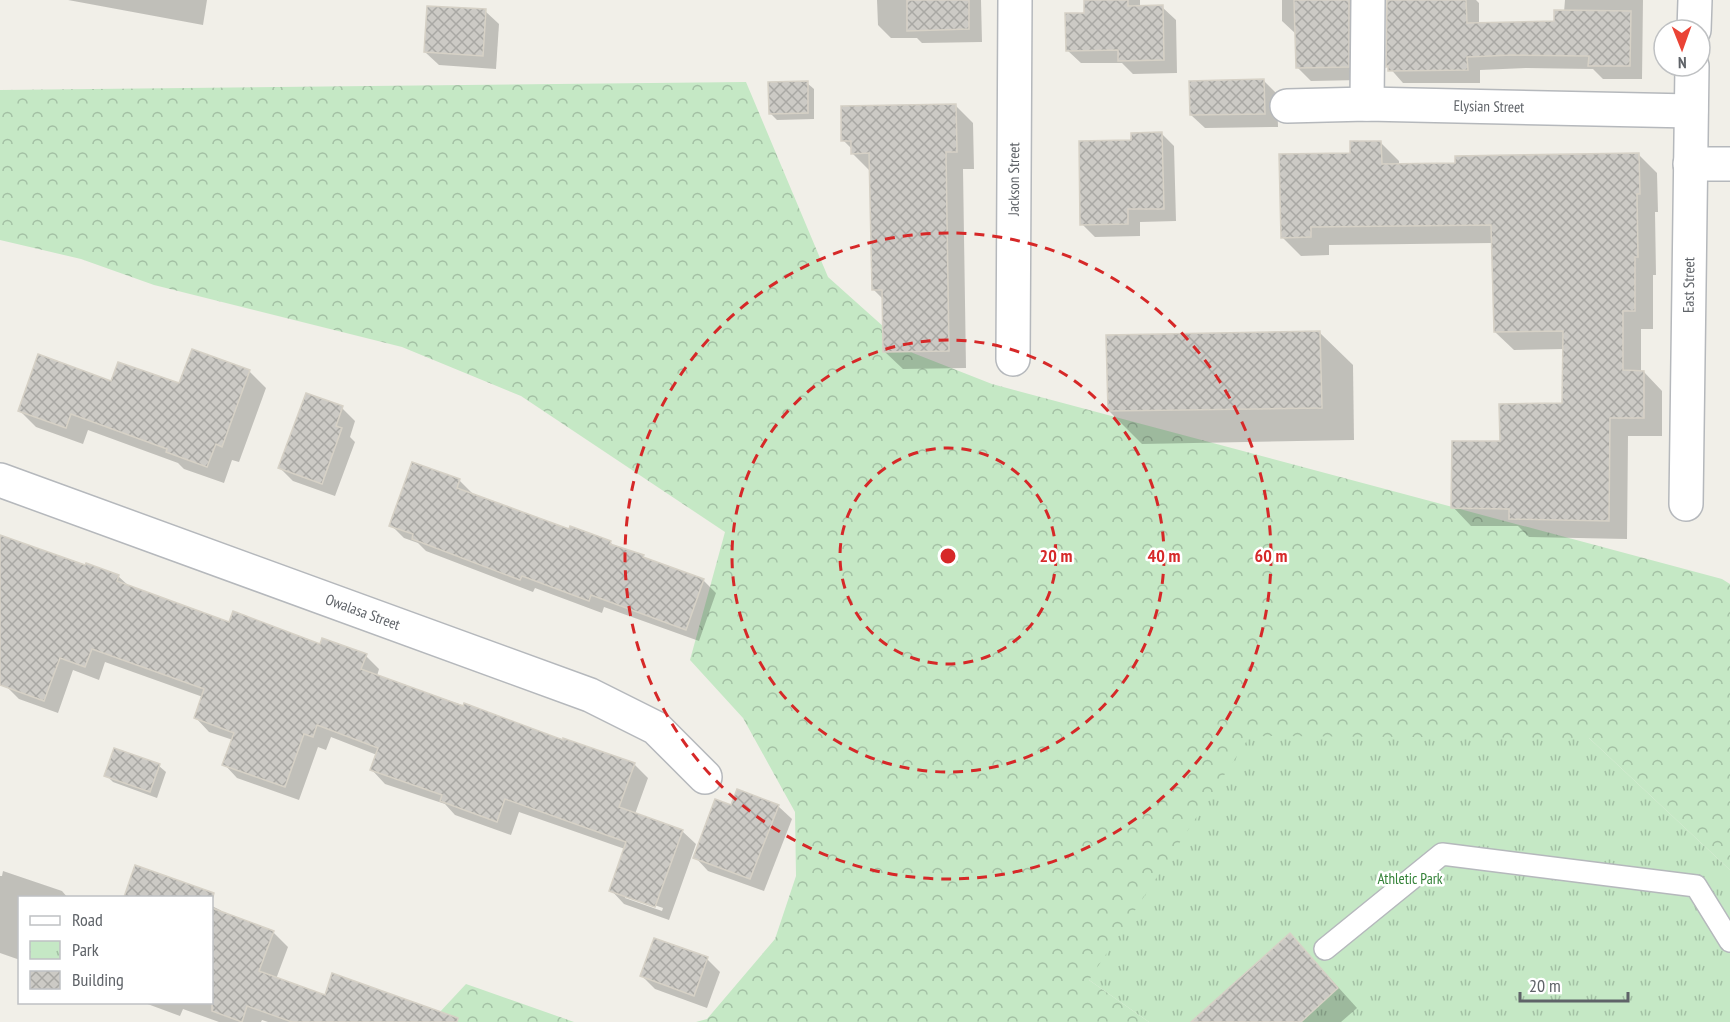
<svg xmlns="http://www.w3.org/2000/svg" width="1730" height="1022" viewBox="0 0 1730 1022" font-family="'PT Sans Narrow',sans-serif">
<defs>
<pattern id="forest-crowns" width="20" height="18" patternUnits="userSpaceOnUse" patternTransform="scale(1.5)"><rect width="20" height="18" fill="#c5e8c5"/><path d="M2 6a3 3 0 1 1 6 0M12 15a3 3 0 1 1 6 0" fill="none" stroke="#a3c0a4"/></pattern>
<pattern id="park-tufts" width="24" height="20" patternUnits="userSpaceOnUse" patternTransform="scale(1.5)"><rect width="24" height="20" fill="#c5e8c5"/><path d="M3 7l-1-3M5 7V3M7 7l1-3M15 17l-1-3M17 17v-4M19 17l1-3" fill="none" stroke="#a3c0a4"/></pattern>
<pattern id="building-cross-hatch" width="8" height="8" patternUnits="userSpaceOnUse" patternTransform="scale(1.5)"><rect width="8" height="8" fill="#cccac5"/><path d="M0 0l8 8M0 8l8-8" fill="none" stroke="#a9a8a4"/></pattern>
</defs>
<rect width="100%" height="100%" fill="#f1efe8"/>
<g fill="url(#forest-crowns)">
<polygon points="746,82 828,277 913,353 992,384 1722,579 1730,584 1730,870 1589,738 1089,980 1149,1022 696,1022 707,1019 775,939 796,876 795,812 743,718 690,660 725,532 521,396 402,347 154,285 81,259 0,240 0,90"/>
<polygon points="466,984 574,1022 435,1022 438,1014"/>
</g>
<polygon fill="url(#park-tufts)" points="1250,736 1589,738 1730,870 1730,1022 1149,1022 1089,980"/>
<g fill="#0003" fill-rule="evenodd">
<polygon points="68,0 207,0 203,25"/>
<polygon points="877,0 981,0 982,42 922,43 917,38 891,38 878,25"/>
<polygon points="1085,0 1140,0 1140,7 1162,7 1176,20 1177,73 1133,74 1122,63 1081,63 1067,50 1085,15"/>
<polygon points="1282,0 1356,0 1361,80 1311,81 1297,67 1296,34 1282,21"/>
<polygon points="1388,0 1476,0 1479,3 1479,24 1555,23 1564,12 1565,0 1643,0 1642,79 1603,79 1593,69 1526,68 1480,70 1480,83 1403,83 1388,66"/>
<polygon points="485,11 499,24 496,69 439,65 425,52"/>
<polygon points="1264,81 1277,94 1278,127 1205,128 1191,115"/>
<polygon points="807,83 814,89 814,119 777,120 770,113"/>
<polygon points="955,105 973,123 974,169 963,169 966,368 903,369 885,352 884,300 873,289 870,171 852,153 852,149 843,140"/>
<polygon points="1162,134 1174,146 1176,221 1140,222 1140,236 1095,237 1082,224 1133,141"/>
<polygon points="1380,142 1399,161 1399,165 1457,164 1638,154 1657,173 1658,212 1655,212 1656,275 1653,275 1653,329 1641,329 1641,372 1644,372 1662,391 1662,436 1628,436 1627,539 1529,537 1518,526 1471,526 1453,507 1502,443 1563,404 1564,349 1514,350 1495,332 1493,243 1329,245 1329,255 1301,256 1282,237 1352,154"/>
<polygon points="1320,333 1353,365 1354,440 1142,444 1109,411"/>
<polygon points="249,371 266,388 239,462 232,460 224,483 184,469 178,463 88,430 83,444 36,427 20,411 180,385"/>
<polygon points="342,408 355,421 350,437 355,442 335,496 293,481 280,468"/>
<polygon points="459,480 472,493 471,495 570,531 610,542 615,547 643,557 646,560 703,580 716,593 699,641 604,607 602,613 535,588 533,592 426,551 418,543 404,538 391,525"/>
<path d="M 0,536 L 86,567 L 118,576 L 130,587 L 230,624 L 366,656 L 379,669 L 377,676 L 634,764 L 648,778 L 635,814 L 682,831 L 696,844 L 669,920 L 624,904 L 611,890 L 625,849 L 519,812 L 511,835 L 455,815 L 445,804 L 385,784 L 372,770 L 377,755 L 331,737 L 326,750 L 318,747 L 299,800 L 237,778 L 224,764 L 233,740 L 209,732 L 196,718 L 203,697 L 105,662 L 99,680 L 73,670 L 58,713 L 19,699 L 5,685 L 0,632 ZM 625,895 L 663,908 L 662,911 L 625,898 Z"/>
<polygon points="115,750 159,766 166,772 157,798 113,782 106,775"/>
<polygon points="778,806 792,819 764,891 708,871 695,857 732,807"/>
<polygon points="136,867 184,896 187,898 126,898"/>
<polygon points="3,871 62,891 68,898 20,898 20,960 0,953 0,876 2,876"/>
<polygon points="212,906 220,910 226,915 273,932 288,947 276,979 326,997 439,1022 268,1022 262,1020 261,1022 219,1022 183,1009 180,1016 142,1002 212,1002"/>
<polygon points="1309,955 1357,1008 1341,1022 1219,1022"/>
<polygon points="707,959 720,972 707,1008 655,989 642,976"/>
</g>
<g fill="url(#building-cross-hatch)" stroke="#d6d1c6" stroke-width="1.5">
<polygon points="907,0 969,0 969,29 907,31"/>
<polygon points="1084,0 1128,0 1128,6 1163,5 1164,60 1118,61 1118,50 1066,51 1065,13 1084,13"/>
<polygon points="1294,0 1349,0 1349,67 1296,68"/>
<polygon points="1387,0 1466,0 1467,23 1554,21 1554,10 1631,11 1630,66 1588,66 1589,56 1512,55 1467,57 1468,70 1388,71 1388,66 1386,67"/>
<polygon points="427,6 486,9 483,56 424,52"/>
<polygon points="1264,79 1265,114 1190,115 1189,81"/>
<polygon points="808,81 808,113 769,114 768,82"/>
<polygon points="956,104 957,152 946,152 949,351 883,352 882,290 872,290 869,153 851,154 851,141 841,141 841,106"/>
<polygon points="1162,132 1164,209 1128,209 1128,224 1080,225 1079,141 1131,140 1131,133"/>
<polygon points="1350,141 1381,141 1382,164 1455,163 1455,156 1639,153 1640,194 1637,194 1638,257 1635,257 1635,311 1623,311 1623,370 1644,371 1644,418 1610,418 1609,521 1509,519 1509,509 1451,508 1452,441 1500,441 1499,404 1562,403 1563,331 1494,332 1491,225 1311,227 1311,237 1281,238 1279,154 1350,153"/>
<polygon points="1320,331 1322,408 1108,411 1106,335"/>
<polygon points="192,349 250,370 222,447 216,444 207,467 166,452 167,449 71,414 66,428 18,411 38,354 111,381 118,362 179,383"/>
<polygon points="306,393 343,406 336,426 342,428 322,484 278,468"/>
<polygon points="412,462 460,479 457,488 569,529 570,526 611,541 610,544 644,555 643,557 704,579 686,630 591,595 589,601 522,576 520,580 412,539 413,534 389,526"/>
<polygon points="0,535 85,565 86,563 119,575 117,581 229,622 233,611 320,644 322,638 367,654 361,669 463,706 464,703 563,740 563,738 635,763 619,807 683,830 655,907 609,891 626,842 505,799 497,822 440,801 442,795 370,770 378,748 317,725 313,737 304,734 285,787 222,765 234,733 194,718 204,689 92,649 85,667 60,658 44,701 0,685"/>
<polygon points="114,748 160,764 150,792 104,776"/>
<polygon points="737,789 779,805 750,879 693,858 715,799 731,805"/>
<polygon points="135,865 214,893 213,897 124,897"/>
<polygon points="212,908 274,931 259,971 325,995 332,973 458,1018 457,1022 292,1022 247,1006 242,1022 212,1011"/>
<polygon points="1290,933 1338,988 1301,1022 1191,1022"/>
<polygon points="654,938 708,957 694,996 640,976"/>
</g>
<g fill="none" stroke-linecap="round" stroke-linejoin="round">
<defs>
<polyline id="service" points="1325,949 1442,854 1696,886 1730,941"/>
<g id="minor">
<polyline points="1694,30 1695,0"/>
<polyline points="1367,104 1368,0"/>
<path id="s1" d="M 1287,106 L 1367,104 L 1691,111"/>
<polyline points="1690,164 1730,164"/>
<path id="s2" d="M 1013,359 L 1015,0"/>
<path id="s3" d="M 0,480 L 590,695 L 656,728 L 705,777"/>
<path id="s4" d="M 1686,504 L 1692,66"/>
</g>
</defs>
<use href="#service" stroke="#b5b8bc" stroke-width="24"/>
<use href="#minor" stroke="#b5b8bc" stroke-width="36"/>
<use href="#service" stroke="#fff" stroke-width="21"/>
<use href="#minor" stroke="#fff" stroke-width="33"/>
</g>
<g fill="none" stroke="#d62828" stroke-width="3" stroke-dasharray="10 8">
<circle cx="948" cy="556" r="108"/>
<circle cx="948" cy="556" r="216"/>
<circle cx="948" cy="556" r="323"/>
</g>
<g text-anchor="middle" stroke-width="5" stroke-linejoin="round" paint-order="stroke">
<g font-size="15" fill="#5f6368" stroke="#fff">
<text dy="5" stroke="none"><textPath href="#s1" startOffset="202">Elysian Street</textPath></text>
<text dy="5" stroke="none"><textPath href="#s2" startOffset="180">Jackson Street</textPath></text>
<text dy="5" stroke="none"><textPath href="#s4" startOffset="219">East Street</textPath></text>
<text dy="5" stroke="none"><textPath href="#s3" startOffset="386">Owalasa Street</textPath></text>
</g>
<g font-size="15" fill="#348238" stroke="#fff">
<text x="1410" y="884">Athletic Park</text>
</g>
</g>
<circle cx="948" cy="556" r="9" fill="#d62828" stroke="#fff" stroke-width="3"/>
<g font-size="18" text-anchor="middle" font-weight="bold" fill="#d62828" stroke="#fff" stroke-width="5" stroke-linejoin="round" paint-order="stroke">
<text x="1056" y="562">20 m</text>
<text x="1164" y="562">40 m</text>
<text x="1271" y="562">60 m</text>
</g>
<rect x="18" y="896" width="195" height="108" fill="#ffffff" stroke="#bfc1c3" stroke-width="1.5"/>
<rect x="30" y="916" width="30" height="9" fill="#ffffff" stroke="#bfc1c3" stroke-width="1.5"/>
<text x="72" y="926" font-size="18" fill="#5f6368">Road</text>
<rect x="30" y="941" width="30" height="18" fill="url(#park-tufts)" stroke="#bfc1c3" stroke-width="1.5"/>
<text x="72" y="956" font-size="18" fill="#5f6368">Park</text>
<rect x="30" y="971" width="30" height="18" fill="url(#building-cross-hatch)" stroke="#bfc1c3" stroke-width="1.5"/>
<text x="72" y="986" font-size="18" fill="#5f6368">Building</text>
<g transform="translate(1682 48) rotate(179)"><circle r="28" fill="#ffffff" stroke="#bfc1c3" stroke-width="1.5"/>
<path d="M0-4.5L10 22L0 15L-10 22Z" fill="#ea4335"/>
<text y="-9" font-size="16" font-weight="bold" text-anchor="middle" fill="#5f6368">N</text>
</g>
<path d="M1520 992v9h108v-9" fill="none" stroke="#5f6368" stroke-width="3"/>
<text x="1529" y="992" font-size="18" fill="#5f6368" stroke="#ffffff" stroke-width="4.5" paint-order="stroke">20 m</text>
</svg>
